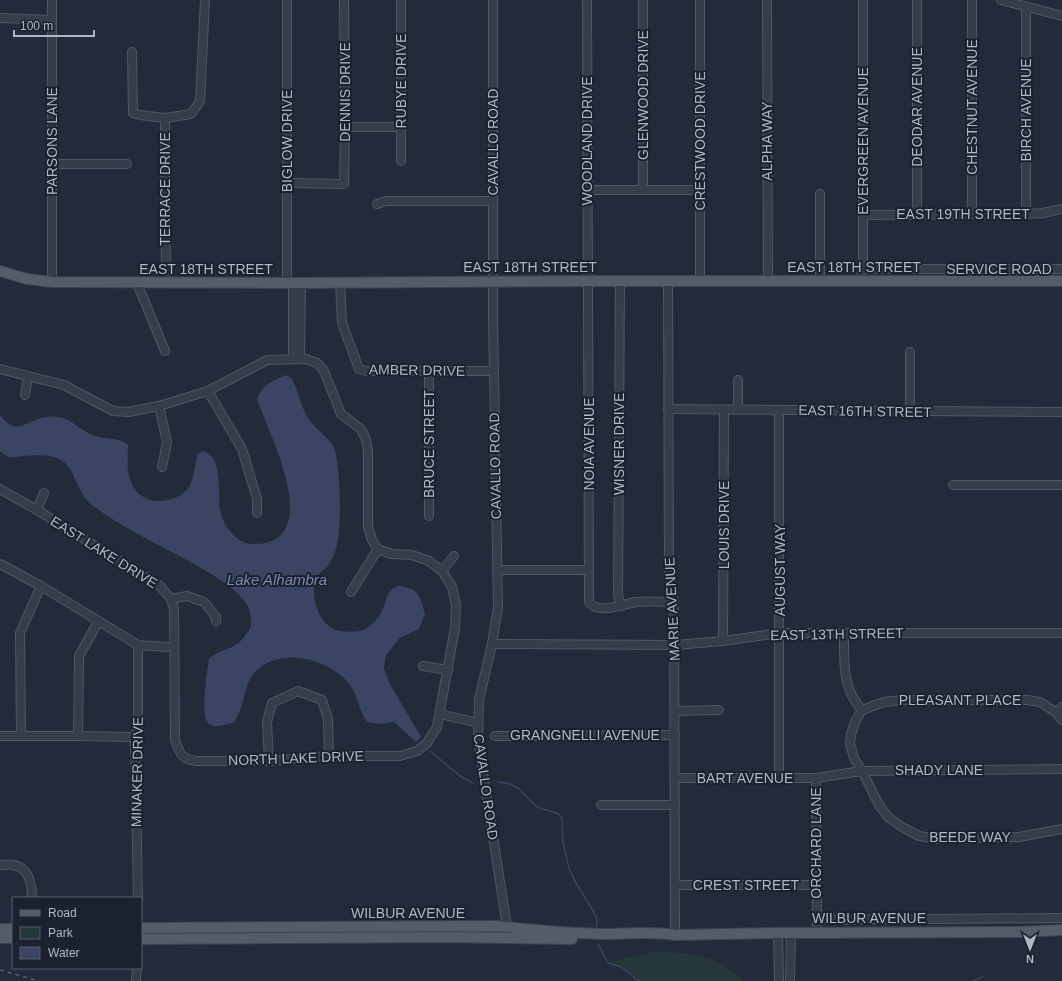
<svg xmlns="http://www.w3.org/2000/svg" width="1062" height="981" viewBox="0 0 1062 981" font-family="Helvetica,sans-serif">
<rect width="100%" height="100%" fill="#232a39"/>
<path fill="#25373b" d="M 654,952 C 682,953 701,951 726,967 C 732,971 738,975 743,981 L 639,981 L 621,967 L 608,963 L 617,960 Z"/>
<path fill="#394562" d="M 286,375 L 292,379 C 299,392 301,409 310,421 C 318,432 334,440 336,454 C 340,478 342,521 337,545 C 335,554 331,562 325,569 C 323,571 319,573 318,575 C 308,591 317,623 336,630 C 343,632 352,632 360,631 C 369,630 378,619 382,611 C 387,601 386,588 400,586 L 412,589 L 417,593 L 420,598 L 425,614 L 419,629 L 400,638 L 386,655 L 384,668 L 390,684 L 421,737 L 416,742 L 394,722 L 381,724 L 367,722 C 359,710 357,695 350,685 C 331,659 280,645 255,672 C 243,685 245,708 234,722 C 227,725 212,729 207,722 C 201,713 207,670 209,659 C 221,647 235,652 246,634 C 249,631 251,628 251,623 C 251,617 250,611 248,606 C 235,581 170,552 145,538 C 131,530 96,511 87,500 C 76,488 75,469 61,460 C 51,454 36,455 25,456 C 20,456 15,458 10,457 C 6,456 3,454 0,451 L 0,415 C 17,439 28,418 47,417 C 51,416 55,417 59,417 C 71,419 81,430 92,435 C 103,440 118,436 128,445 C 128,456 126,471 131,482 C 133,487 137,493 142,496 C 154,506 181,500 189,487 C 194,479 195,463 198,454 L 202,451 C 225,455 216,497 221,514 C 223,522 227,528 233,534 C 238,540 243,543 251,544 C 260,544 266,544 274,540 C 291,531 291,511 289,494 C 284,462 269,430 257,400 C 261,385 274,380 286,375 Z"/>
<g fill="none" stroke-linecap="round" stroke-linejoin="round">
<g stroke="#394562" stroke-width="1.5">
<polyline points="430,751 460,776 473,783"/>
<polyline points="498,782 510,784 518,788 537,807 559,814 562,819 563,843 569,868 575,881 596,916 597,921 596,930"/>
<polyline points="598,944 608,963 621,967 639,981"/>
<polyline points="973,981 983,977"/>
</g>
<defs>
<g id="minor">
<polyline points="52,0 52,282"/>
<polyline points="287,0 287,283"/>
<polyline points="493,0 493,316 498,607 492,644 479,700 478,740 508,933"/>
<path d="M 587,0 L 589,602 C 598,615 624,604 636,602 C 649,601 662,602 674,602"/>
<polyline points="643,0 643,190"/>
<polyline points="700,0 700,281"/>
<polyline points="767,0 768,281"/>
<polyline points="917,0 917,215"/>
<polyline points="972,0 972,214"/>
<polyline points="1001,0 1062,16"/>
<polyline points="1026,7 1026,214"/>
<polyline points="0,18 52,20"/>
<polyline points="132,52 133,113 140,115 165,118 166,282"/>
<polyline points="165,118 191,114 200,101 205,0"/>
<polyline points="345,127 401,127"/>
<polyline points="401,161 401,0"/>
<polyline points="52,164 127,164"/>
<polyline points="287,183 344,184 345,127 344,0"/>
<polyline points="587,190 700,190"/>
<polyline points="377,204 386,201 493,201"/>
<polyline points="863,215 1026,214 1043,213 1062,209"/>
<polyline points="863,269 1062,269"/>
<polyline points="620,281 618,595 621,606"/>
<polyline points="820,281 820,194"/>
<polyline points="340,282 342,323 359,369 367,371 494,371"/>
<polyline points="668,282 669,571 674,602 675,935"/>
<polyline points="859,282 863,269 863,0"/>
<polyline points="137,283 165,351"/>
<polyline points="910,352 910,412"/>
<polyline points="293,358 293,283"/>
<polyline points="300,359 301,283"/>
<path d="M 0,369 L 64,385 L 113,411 L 128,412 L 159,406 L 208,391 L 267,360 L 306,359 L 317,363 L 324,371 L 341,414 L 361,429 L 366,439 L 368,451 L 368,527 L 372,540 L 378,549 L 391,554 L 412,555 L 429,561 L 442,571 L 452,587 L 456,605 L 455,628 L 437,727 L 427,743 L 417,751 L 400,756 L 329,756 L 269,761 L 197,761 C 182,759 180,755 175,740 L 174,609 L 171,599 L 160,586 L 37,510 L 0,489"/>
<polyline points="738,380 738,410"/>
<polyline points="208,391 242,449 257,499 257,513"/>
<polyline points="25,395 28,377"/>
<polyline points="159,406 167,442 162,467"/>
<polyline points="668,409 1062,412"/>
<polyline points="779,410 779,778"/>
<polyline points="953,485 1062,485"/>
<polyline points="37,510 44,493"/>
<polyline points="429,516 429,371"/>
<polyline points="0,564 41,586 138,645 167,647"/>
<polyline points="497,570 589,570"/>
<polyline points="442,571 454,556"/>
<polyline points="351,592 378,549"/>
<polyline points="171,599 187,596 204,602 216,617 216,621"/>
<path d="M 844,633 C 844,661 842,689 862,710 L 856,720 L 851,734 L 850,744 L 854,758 L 862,771 L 879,805 L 888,817 L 902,827 L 919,836 L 938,839 L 1019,837 L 1062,829"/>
<polyline points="723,641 724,410"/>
<polyline points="492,644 675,645 723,641 780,633 1062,633"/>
<polyline points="138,645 138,727 135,738 138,898"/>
<polyline points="423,666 448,670"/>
<polyline points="1062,707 1057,713 1062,720"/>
<polyline points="862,710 884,702 902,700 1028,700 1040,702 1057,713"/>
<polyline points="675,711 719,710"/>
<polyline points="440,714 478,723"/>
<polyline points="0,736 78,736 128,737 135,738"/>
<polyline points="21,736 20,633 41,586"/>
<polyline points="78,736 79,656 98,622"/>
<polyline points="495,736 675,735"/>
<polyline points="269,761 267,722 272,703 298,691 322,700 328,719 329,756"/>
<polyline points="675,778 816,778 862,771 1062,769"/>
<polyline points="816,778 817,933"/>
<polyline points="601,805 675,805"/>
<path d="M 0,865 C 4,865 9,864 13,865 C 29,867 32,885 32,898"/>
<polyline points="675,885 817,885"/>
<polyline points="817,920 1062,918"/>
<polyline points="778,933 779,981"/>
<polyline points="136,981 137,968"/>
<polyline points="790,981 791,933"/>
</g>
<g id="major">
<polyline points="0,271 27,279 52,282 296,283 588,281 1062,281"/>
<path d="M 141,928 L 496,926 C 531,930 566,933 601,934 C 626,934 651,931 675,935 L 778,933 L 1019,932 L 1062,930"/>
<polyline points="0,929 13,929"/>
<polyline points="0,938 13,938"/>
<polyline points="141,939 444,937 572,939"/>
</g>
</defs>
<use href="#minor" stroke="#515764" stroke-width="10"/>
<use href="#major" stroke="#3f4552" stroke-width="12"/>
<use href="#minor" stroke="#363c49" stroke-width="8"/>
<use href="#major" stroke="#545b69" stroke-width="10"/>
<polyline stroke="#586070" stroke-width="1.5" stroke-dasharray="4 4" stroke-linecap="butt" points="0,970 39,981"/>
</g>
<g text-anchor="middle" stroke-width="4" stroke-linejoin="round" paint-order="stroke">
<g font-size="14" fill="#b1b7c5" stroke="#1b212e">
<text transform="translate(401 81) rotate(-90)" y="5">RUBYE DRIVE</text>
<text transform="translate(345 92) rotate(-90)" y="5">DENNIS DRIVE</text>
<text transform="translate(643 95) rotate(-90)" y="5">GLENWOOD DRIVE</text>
<text transform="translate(917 107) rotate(-90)" y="5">DEODAR AVENUE</text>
<text transform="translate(972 107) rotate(-90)" y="5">CHESTNUT AVENUE</text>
<text transform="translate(1026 110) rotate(-90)" y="5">BIRCH AVENUE</text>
<text transform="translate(52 141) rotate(-90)" y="5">PARSONS LANE</text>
<text transform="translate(287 141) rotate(-90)" y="5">BIGLOW DRIVE</text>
<text transform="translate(587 141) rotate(-90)" y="5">WOODLAND DRIVE</text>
<text transform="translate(700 141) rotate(-90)" y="5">CRESTWOOD DRIVE</text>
<text transform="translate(767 141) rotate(-90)" y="5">ALPHA WAY</text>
<text transform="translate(863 141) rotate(-90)" y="5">EVERGREEN AVENUE</text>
<text transform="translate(493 142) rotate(-90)" y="5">CAVALLO ROAD</text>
<text transform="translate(165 189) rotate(-90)" y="5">TERRACE DRIVE</text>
<text x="963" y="219">EAST 19TH STREET</text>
<text x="530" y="272">EAST 18TH STREET</text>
<text x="854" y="272">EAST 18TH STREET</text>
<text x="206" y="274">EAST 18TH STREET</text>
<text x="999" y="274">SERVICE ROAD</text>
<text transform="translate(417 370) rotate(1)" y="5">AMBER DRIVE</text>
<text transform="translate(865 411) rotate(1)" y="5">EAST 16TH STREET</text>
<text transform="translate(429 444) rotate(-90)" y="5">BRUCE STREET</text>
<text transform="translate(589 444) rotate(-90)" y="5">NOIA AVENUE</text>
<text transform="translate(619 444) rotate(-90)" y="5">WISNER DRIVE</text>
<text transform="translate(495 466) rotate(-91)" y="5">CAVALLO ROAD</text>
<text transform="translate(724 525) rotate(-90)" y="5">LOUIS DRIVE</text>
<text transform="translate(104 552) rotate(32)" y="5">EAST LAKE DRIVE</text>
<text transform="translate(780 570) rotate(-90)" y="5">AUGUST WAY</text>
<text transform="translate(672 609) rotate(-93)" y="5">MARIE AVENUE</text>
<text transform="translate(837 634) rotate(-1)" y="5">EAST 13TH STREET</text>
<text x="960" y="705">PLEASANT PLACE</text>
<text x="585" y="740">GRANGNELLI AVENUE</text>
<text transform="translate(296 758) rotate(-2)" y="5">NORTH LAKE DRIVE</text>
<text x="939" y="775">SHADY LANE</text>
<text transform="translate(137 772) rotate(-89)" y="5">MINAKER DRIVE</text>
<text x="745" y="783">BART AVENUE</text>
<text transform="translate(486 787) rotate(82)" y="5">CAVALLO ROAD</text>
<text x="970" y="842">BEEDE WAY</text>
<text transform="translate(816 843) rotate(-90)" y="5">ORCHARD LANE</text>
<text x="746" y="890">CREST STREET</text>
<text x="408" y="918">WILBUR AVENUE</text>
<text x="869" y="923">WILBUR AVENUE</text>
</g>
<g font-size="15" font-style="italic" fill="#7a8aac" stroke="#1b212e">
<text x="277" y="585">Lake Alhambra</text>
</g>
</g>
<rect x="12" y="897" width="130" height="72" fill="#1b212e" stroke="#575d6a"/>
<rect x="20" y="910" width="20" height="6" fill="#545b69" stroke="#575d6a"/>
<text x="48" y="917" font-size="12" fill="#b1b7c5">Road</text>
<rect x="20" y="927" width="20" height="12" fill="#25373b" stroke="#575d6a"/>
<text x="48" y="937" font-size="12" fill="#b1b7c5">Park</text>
<rect x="20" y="947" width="20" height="12" fill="#394562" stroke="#575d6a"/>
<text x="48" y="957" font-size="12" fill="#b1b7c5">Water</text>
<g transform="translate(1030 949) rotate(180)" stroke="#1b212e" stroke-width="3" paint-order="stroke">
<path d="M0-3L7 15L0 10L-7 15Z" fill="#b1b7c5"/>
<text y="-6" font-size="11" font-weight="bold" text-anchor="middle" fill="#b1b7c5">N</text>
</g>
<path d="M14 30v6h80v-6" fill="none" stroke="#b1b7c5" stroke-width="2"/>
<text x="20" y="30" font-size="12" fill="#b1b7c5" stroke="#1b212e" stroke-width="3" paint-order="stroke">100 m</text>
</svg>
